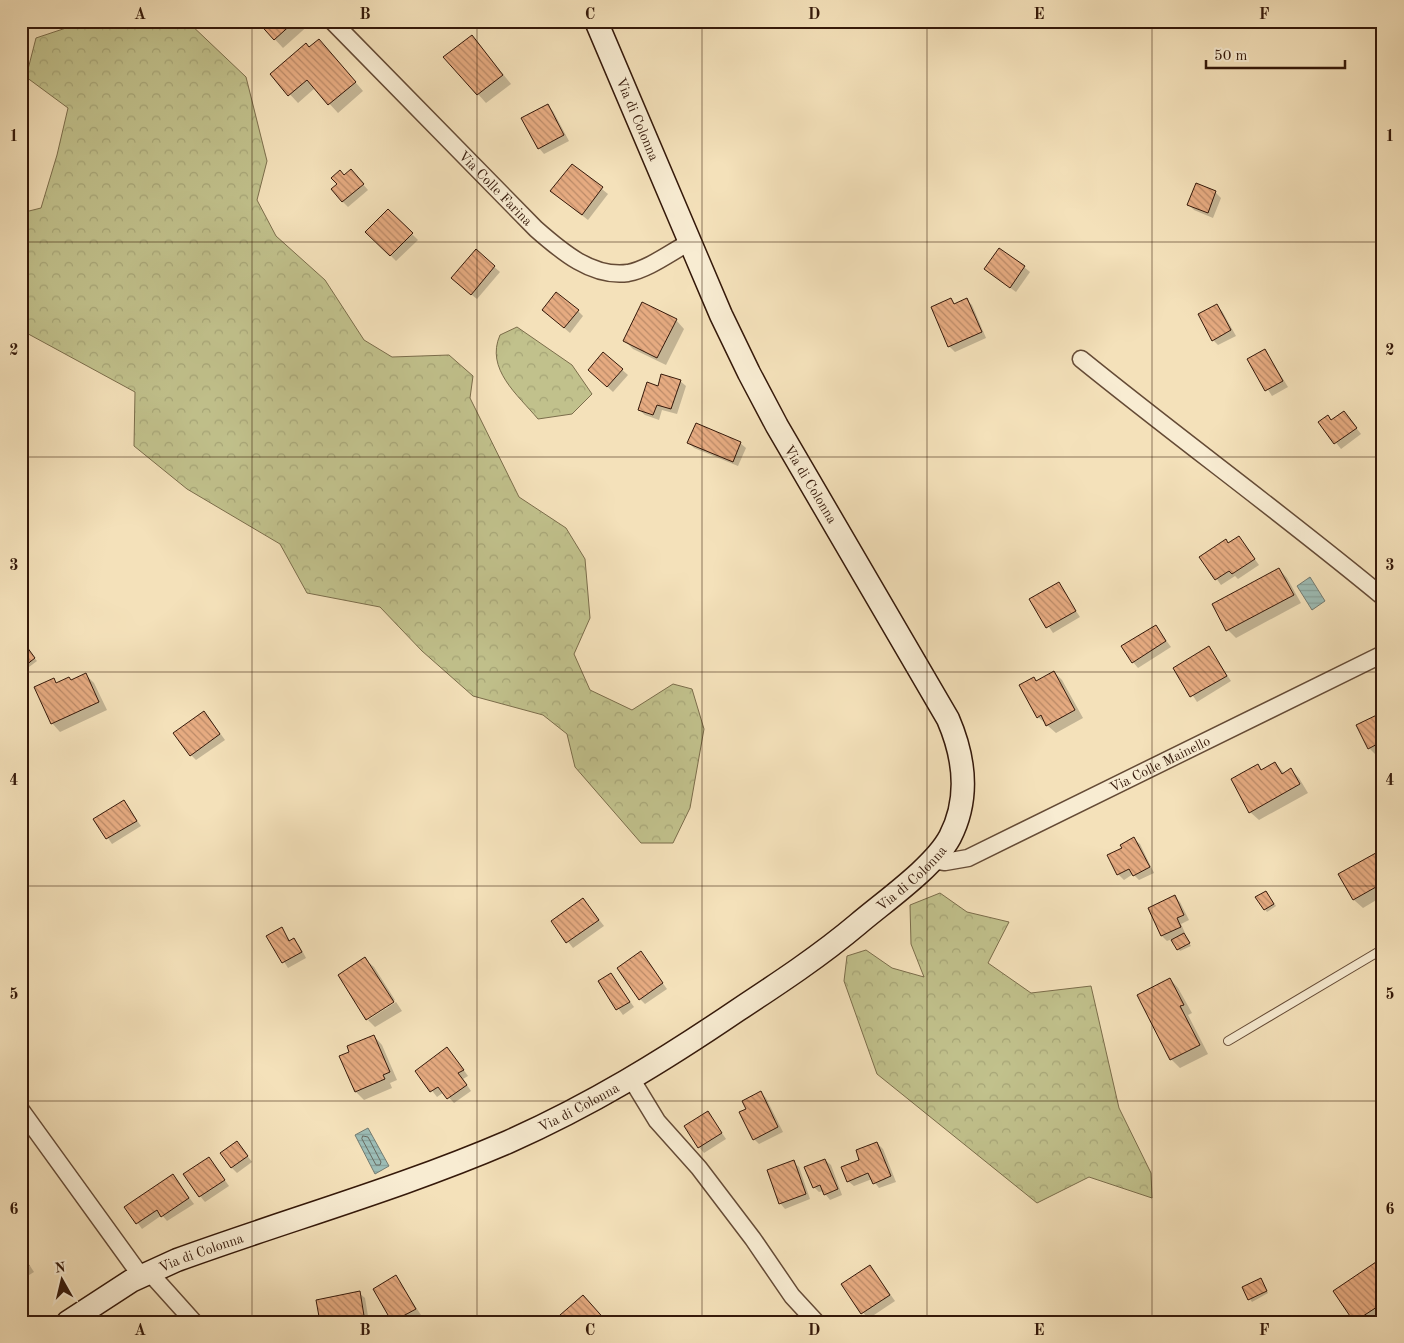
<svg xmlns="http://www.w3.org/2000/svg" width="1404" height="1343" viewBox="0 0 1404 1343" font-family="'Old Standard TT',serif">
<defs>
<pattern id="forest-crowns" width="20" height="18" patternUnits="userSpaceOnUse" patternTransform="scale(1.25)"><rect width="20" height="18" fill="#c1c18c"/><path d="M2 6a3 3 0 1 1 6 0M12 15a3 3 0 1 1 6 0" fill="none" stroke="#a6a577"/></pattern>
<pattern id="water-rules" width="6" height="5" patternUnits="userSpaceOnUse" patternTransform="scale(1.25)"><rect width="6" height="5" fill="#9cbcb5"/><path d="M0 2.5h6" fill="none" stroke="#87a19a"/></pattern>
<pattern id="building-back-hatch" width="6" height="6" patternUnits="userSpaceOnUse" patternTransform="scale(1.25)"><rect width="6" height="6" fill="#e6ab81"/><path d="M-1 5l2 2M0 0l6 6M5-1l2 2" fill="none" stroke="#bb8a68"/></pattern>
</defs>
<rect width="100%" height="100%" fill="#f4e1ba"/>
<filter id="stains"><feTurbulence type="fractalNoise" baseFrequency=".004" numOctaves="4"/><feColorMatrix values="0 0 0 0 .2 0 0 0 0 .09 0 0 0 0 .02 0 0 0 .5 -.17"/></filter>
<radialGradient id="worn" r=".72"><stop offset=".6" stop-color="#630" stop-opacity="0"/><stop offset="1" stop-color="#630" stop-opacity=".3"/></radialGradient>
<g fill="url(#forest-crowns)" stroke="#7b6d4b">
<polygon points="87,21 187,21 246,77 267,161 257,200 276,236 325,280 364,340 392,357 449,355 473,376 470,398 519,497 566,528 585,559 590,618 574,654 590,690 632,710 673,684 692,689 704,729 690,808 673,843 641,843 575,767 567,734 543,715 473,696 422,651 380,607 307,593 280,544 187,489 134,446 135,392 21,330 21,213 41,208 57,155 68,108 26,77 36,38"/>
<path d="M 517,327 L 572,365 L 592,394 L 572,414 L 538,419 C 518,395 485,369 500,335 Z"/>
<polygon points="940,893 967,912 1009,922 988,963 1031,993 1091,986 1119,1108 1151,1173 1152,1198 1089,1177 1037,1203 877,1074 844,981 847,956 866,950 892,968 924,977 911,944 910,905"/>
</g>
<g fill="url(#water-rules)" stroke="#737b71">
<polygon points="1310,577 1325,601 1312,610 1297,586"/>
<polygon points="368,1128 389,1166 375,1174 355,1135"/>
</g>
<g fill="#0003">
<polygon points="258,21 310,21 311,23 283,48"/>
<polygon points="472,36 511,84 486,103 445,57"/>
<polygon points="309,49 327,49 363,91 338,113 315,88 298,103 271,74"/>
<polygon points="548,106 553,111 569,141 544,154 539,148"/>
<polygon points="572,165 608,194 588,220 557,196"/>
<polygon points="345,176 356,176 368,190 348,207 342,201"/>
<polygon points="1196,185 1216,193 1221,198 1213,218 1194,210 1188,204"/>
<polygon points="388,210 418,240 396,261 367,232"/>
<polygon points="476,251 500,272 477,299 458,284"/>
<polygon points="1024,267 1030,272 1016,292 985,269"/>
<polygon points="951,300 956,305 967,300 972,305 986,338 955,352 949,346"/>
<polygon points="1217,306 1222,311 1236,336 1218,345 1213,340"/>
<polygon points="543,310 578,311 583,316 570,333"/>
<polygon points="676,320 684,329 666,365 633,349 625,341"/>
<polygon points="1265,350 1288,387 1272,396 1249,360"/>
<polygon points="603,353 628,375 613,392 595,375"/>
<polygon points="680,381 686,386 677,414 662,410 659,420 645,415 639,410 659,387"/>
<polygon points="1344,412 1361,434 1341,449 1320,422 1328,416 1332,421"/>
<polygon points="688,442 740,443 746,448 738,466 694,448"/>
<polygon points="1239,537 1259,565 1238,579 1235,576 1221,585 1201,557"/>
<polygon points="1279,569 1287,578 1301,603 1236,638 1228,630"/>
<polygon points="1058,584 1080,617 1053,633 1031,599"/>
<polygon points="1156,627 1171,647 1138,668 1133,662"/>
<polygon points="1209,648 1231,681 1197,702 1175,668"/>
<polygon points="29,651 37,661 29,667 26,665"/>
<polygon points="1054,672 1062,680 1083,718 1056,733 1038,717 1034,678 1037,681"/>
<polygon points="86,675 94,683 107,710 60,732 52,723 53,680 57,684 69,678 72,681"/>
<polygon points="1383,714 1383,754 1377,756 1369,748"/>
<polygon points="209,718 225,740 196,760 191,755"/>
<polygon points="1275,763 1285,774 1291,770 1299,778 1308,793 1259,820 1250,812 1257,766 1262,770"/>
<polygon points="124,802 141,826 112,844 95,819"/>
<polygon points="1134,839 1140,844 1154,873 1139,880 1133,874 1124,880 1118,874 1123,848"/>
<polygon points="1383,850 1383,896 1363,908 1354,900 1340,875"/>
<polygon points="1266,892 1276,906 1267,912 1257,898"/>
<polygon points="1175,897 1180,902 1189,920 1181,924 1185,933 1183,934 1191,946 1180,951 1172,939 1167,941 1162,936 1150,908"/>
<polygon points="583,899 604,926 573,948 552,921"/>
<polygon points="281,928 291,942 294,940 299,945 306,958 288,968 268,936"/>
<polygon points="641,953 667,989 645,1004 640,999"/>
<polygon points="365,959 374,967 395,1000 367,1018"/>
<polygon points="611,975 634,1007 623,1015 599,982"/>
<polygon points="1170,979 1178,988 1192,1013 1188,1015 1208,1054 1180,1068 1171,1059 1138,995"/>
<polygon points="396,1002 402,1011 375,1027 368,1020"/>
<polygon points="374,1036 382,1045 397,1080 390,1083 392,1088 364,1100 356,1092 350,1052"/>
<polygon points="452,1054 468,1076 463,1079 471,1091 454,1103 444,1092 437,1097 417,1071"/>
<polygon points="761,1093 766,1098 783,1132 759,1144 754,1139"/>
<polygon points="708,1113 726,1139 704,1153 699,1147"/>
<polygon points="237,1142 252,1162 237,1173 232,1168"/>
<polygon points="877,1143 883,1149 896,1182 879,1188 872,1179 854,1186 848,1181 861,1161"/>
<polygon points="209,1158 229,1186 205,1202 200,1196"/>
<polygon points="825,1160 831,1165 842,1195 830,1200 823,1191 819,1192 814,1187"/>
<polygon points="793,1162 799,1167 810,1199 785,1209 780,1203"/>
<polygon points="173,1176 194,1204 167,1221 162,1215 142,1229 126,1207"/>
<polygon points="21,1252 34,1272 21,1280"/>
<polygon points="1376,1264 1383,1271 1383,1317 1376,1322 1355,1322 1335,1291"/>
<polygon points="870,1266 895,1301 868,1319 843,1284"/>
<polygon points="396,1277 421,1315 408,1322 394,1322 375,1289"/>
<polygon points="1263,1282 1268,1293 1252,1302 1250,1299"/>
<polygon points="359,1293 365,1298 369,1322 321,1322"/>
</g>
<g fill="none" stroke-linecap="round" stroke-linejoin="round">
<polygon stroke="#686a60" stroke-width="1" points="363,1136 368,1137 381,1162 380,1165 376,1165 362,1139"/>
</g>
<g fill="url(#building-back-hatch)" stroke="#35190a">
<polygon points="257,21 295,21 274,40"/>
<polygon points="472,35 503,75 477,95 443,57"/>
<polygon points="319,39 356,82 328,105 307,80 288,96 270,74 306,43 309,47"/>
<polygon points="548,104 564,135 538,149 521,118"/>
<polygon points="572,164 603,187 582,215 550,191"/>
<polygon points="351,169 364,184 342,202 331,189 337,184 331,178 340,170 344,175"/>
<polygon points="1196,183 1216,191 1208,213 1187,205"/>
<polygon points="388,209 413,233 390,256 365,232"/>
<polygon points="999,248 1025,266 1010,288 984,269"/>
<polygon points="476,249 495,266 471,295 451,278"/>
<polygon points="556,292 579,310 564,328 542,310"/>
<polygon points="951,298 954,304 967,298 982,332 948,347 931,307"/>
<polygon points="642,302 677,319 657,358 623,341"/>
<polygon points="1217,304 1231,330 1212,341 1198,314"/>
<polygon points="1265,349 1283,381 1265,391 1247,359"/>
<polygon points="603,352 623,369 607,387 588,370"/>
<polygon points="661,374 681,380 671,409 657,405 653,415 638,410 647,382 658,386"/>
<polygon points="1344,411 1357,428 1334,444 1318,422 1328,415 1331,420"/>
<polygon points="696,423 741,442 733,462 687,443"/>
<polygon points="1239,536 1255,559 1232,574 1229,571 1215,580 1199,557 1226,539 1228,543"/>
<polygon points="1279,568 1294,595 1226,631 1212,604"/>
<polygon points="1059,582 1076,611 1046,628 1029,599"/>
<polygon points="1156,625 1166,641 1132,663 1121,646"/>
<polygon points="1209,646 1227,676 1190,697 1173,668"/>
<polygon points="27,647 35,658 26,665 21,660 21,651"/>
<polygon points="1054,671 1075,710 1046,726 1041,715 1037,718 1019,685 1034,677 1036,681"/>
<polygon points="86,673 99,702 51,724 34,687 54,678 56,683 69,677 71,680"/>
<polygon points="204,711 220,734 190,756 173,733"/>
<polygon points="1383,712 1383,741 1368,749 1356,725"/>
<polygon points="1275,762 1282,774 1291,768 1300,784 1249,813 1231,779 1258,764 1261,770"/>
<polygon points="124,800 137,821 106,839 93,819"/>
<polygon points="1134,837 1150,867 1133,876 1129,869 1117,875 1107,855 1122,848 1120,845"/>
<polygon points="1383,849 1383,883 1353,900 1338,874"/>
<polygon points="1266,891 1274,904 1264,910 1255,897"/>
<polygon points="1175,895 1184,915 1177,918 1181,927 1161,936 1148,908"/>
<polygon points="583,898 599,920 566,943 551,921"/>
<polygon points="282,927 289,941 294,938 302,952 282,963 266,936"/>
<polygon points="1184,933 1190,943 1177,950 1171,940"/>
<polygon points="641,951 663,983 639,1000 617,968"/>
<polygon points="365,957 394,1002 366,1020 338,975"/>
<polygon points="611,973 630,1002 616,1010 598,981"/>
<polygon points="1170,978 1184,1005 1180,1006 1200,1045 1170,1060 1137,995"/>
<polygon points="374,1035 390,1072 383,1075 385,1079 355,1092 339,1056 349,1052 347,1046"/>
<polygon points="447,1047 464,1070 458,1073 467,1085 447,1099 438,1087 430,1092 415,1071"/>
<polygon points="761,1091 778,1127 753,1140 739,1112 746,1109 742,1101"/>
<polygon points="708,1111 722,1133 698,1148 684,1126"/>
<polygon points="237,1141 248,1156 231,1168 220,1153"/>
<polygon points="877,1142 891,1176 873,1184 868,1173 847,1182 841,1167 859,1160 856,1150"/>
<polygon points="209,1157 225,1180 199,1197 183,1174"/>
<polygon points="825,1159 838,1189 824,1195 820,1185 813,1188 804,1167"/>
<polygon points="794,1160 806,1194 779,1204 767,1170"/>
<polygon points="173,1174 189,1198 161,1217 157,1210 136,1224 124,1207"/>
<polygon points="21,1253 29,1266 21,1271"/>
<polygon points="1376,1262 1383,1272 1383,1303 1354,1322 1333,1291"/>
<polygon points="870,1265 890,1295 861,1314 841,1284"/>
<polygon points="396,1275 416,1309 392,1322 373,1289"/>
<polygon points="1261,1278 1267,1291 1248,1300 1242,1287"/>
<polygon points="360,1291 365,1322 320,1322 316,1300"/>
<polygon points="583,1295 607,1322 552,1322"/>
</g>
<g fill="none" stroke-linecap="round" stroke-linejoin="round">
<defs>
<polyline id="lane" points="1228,1041 1383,949"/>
<g id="street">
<path id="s1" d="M 332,21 L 536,229 C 561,251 592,278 628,273 C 649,269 671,252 690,242"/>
<path d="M 1081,359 C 1181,440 1284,515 1383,597"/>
<path id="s2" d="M 932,860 L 945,862 L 968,858 L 1383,654"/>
<polyline points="632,1080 657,1121 699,1168 753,1239 792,1296 816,1322"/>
<polyline points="21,1110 141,1276"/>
<polyline points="149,1272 194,1322"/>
</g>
<g id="secondary">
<path id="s3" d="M 68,1322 L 131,1281 L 177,1260 C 287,1220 401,1188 508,1142 C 591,1105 663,1061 738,1010 C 779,983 820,956 858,924 C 885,901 934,867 950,837 C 970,798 964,756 948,719 L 777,426 L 749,373 L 721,315 L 596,21"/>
</g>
</defs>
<use href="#lane" stroke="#654b36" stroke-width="10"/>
<use href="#street" stroke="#654b36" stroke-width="19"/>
<use href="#secondary" stroke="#35190a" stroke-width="25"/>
<use href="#lane" stroke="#f8ecd2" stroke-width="8"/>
<use href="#street" stroke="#f8ecd2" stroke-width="16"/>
<use href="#secondary" stroke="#f8ecd2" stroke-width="22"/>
</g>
<path fill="none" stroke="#35190a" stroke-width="1" stroke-opacity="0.55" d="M 252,21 L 252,1322M 477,21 L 477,1322M 702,21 L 702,1322M 927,21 L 927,1322M 1152,21 L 1152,1322M 21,242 L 1383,242M 21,457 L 1383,457M 21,672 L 1383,672M 21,886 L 1383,886M 21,1101 L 1383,1101"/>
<g text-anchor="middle" stroke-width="4" stroke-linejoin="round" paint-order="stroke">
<g font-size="14" fill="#35190a" stroke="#f8ecd2">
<text transform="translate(638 119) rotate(67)" y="5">Via di Colonna</text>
<text dy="5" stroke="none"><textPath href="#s1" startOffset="234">Via Colle Farina</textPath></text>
<text transform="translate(811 484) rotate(59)" y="5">Via di Colonna</text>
<text dy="5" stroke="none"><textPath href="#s2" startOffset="250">Via Colle Mainello</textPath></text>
<text dy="5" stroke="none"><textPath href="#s3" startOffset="961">Via di Colonna</textPath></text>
<text dy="5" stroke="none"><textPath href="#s3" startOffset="556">Via di Colonna</textPath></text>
<text dy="5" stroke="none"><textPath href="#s3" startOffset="151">Via di Colonna</textPath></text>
</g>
</g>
<rect width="1404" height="1343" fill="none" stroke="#f4e1ba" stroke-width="55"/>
<g transform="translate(62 1280) rotate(352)" stroke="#f8ecd2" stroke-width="4" paint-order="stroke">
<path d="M0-4L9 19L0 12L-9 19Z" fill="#35190a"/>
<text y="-8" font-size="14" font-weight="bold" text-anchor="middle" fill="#35190a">N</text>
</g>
<path d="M1206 60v8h139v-8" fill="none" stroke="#35190a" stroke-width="2.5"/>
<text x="1214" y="60" font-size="15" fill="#35190a" stroke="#f8ecd2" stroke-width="4" paint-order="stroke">50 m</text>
<rect x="28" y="28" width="1348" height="1288" fill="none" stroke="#35190a" stroke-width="2"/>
<g font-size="16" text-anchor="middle" font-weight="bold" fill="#35190a">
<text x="140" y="19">A</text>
<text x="365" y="19">B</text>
<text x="590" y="19">C</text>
<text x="814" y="19">D</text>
<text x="1039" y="19">E</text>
<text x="1264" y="19">F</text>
<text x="14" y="141">1</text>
<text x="1390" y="141">1</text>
<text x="14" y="355">2</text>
<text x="1390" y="355">2</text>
<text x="14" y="570">3</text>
<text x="1390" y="570">3</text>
<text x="14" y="785">4</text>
<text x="1390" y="785">4</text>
<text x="14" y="999">5</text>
<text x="1390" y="999">5</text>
<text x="14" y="1214">6</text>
<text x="1390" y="1214">6</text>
<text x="140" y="1335">A</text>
<text x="365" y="1335">B</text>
<text x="590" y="1335">C</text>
<text x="814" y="1335">D</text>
<text x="1039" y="1335">E</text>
<text x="1264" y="1335">F</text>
</g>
<rect width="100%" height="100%" filter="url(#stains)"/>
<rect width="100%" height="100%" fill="url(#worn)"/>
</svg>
